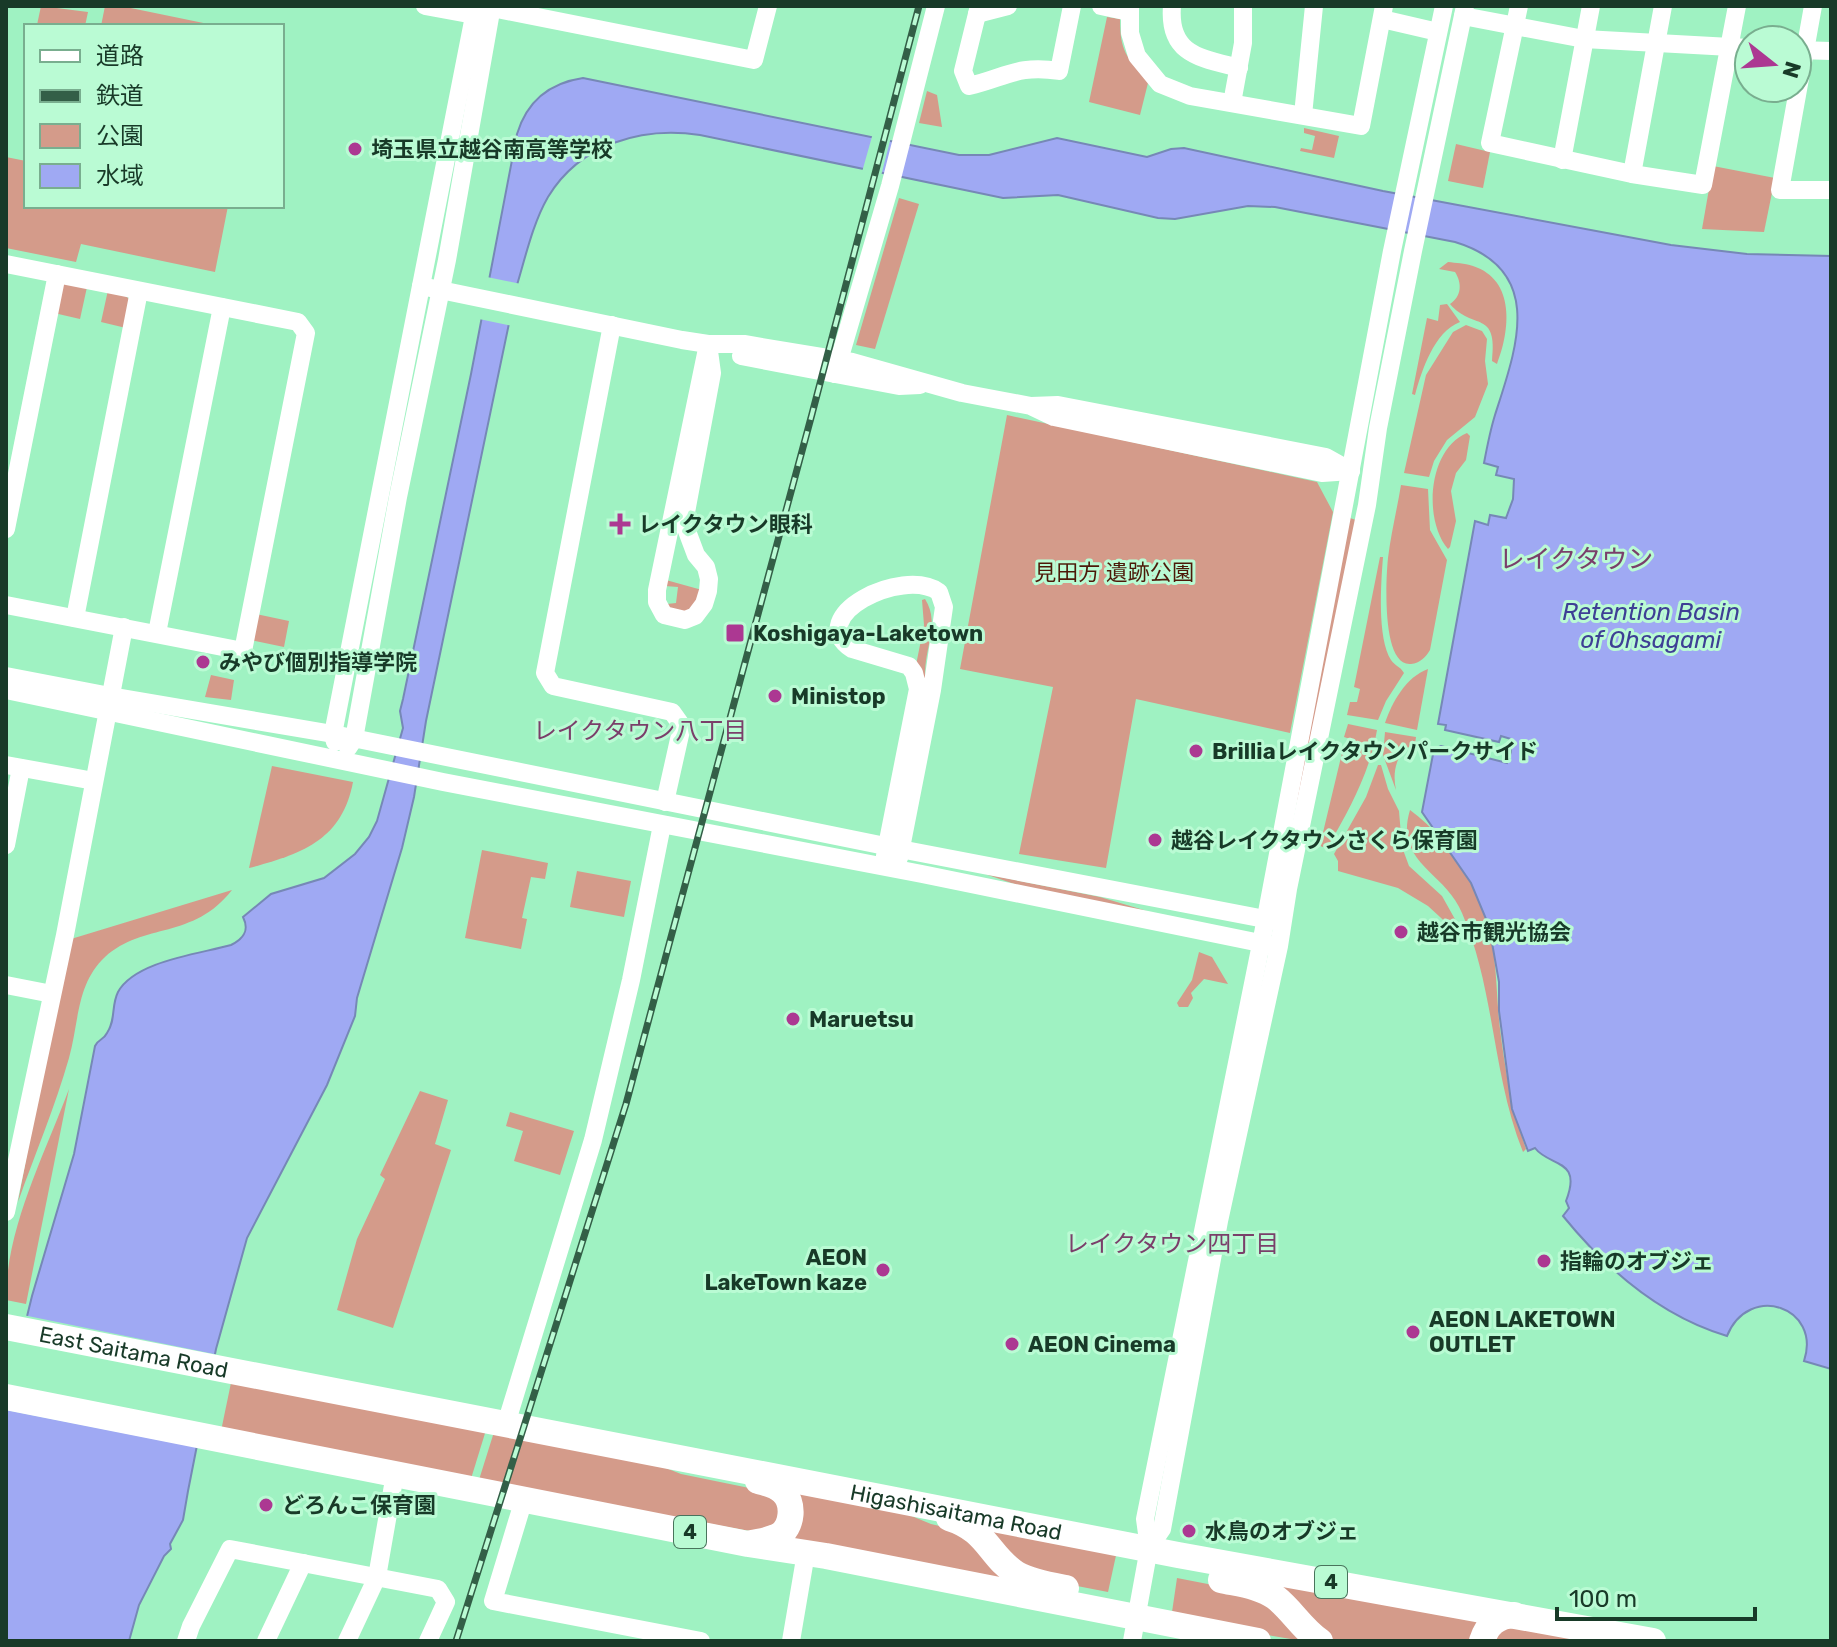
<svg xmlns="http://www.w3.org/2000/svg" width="1837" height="1647" viewBox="0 0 1837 1647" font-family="Rubik,'Noto Sans JP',sans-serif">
<rect width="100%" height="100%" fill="#9ff2c2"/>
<g fill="#d49b8a">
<polygon points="41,6 88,12 85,26 37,25"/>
<polygon points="105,6 121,6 218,26 101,26"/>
<path d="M 1107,17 L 1120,19 C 1120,50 1126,59 1149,79 L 1140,115 L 1089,102 Z"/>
<polygon points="927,91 937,95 942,127 919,123"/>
<polygon points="1304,128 1339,136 1334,158 1300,151 1301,148 1312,150 1315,136 1304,133"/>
<polygon points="1456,144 1490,152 1483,188 1448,181"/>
<polygon points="6,157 26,161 26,206 228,206 215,272 81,244 76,262 6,248"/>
<polygon points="1713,166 1775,178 1764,232 1702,229"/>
<polygon points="899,198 919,204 875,349 856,345"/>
<path d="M 1448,262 C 1456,263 1464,263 1473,266 C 1516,280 1510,331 1497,364 L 1492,361 C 1498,309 1473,331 1450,304 C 1462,296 1462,283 1455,272 L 1439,269 Z"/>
<polygon points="66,282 87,287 80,319 54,313 59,288"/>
<polygon points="108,290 124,294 132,302 126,328 101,322"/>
<path d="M 1447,304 L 1460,322 C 1434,332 1422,370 1415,395 L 1412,394 L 1427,318 L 1438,321 L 1440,305 Z"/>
<polygon points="1466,325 1482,331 1487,339 1485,361 1488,384 1475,417 1447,440 1434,461 1429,477 1404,473 1426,375 1453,332"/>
<polygon points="1007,415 1317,482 1333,512 1290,733 1136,699 1106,868 1019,854 1053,687 960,669"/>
<path d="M 1467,433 L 1470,436 L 1466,460 L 1456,473 L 1451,491 L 1456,521 L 1450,547 L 1448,549 C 1423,520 1428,449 1467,433 Z"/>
<path d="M 1401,485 L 1428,489 L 1430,530 L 1447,560 L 1430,650 C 1426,657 1420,663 1411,664 C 1381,667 1386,578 1388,558 C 1391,534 1397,509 1401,485 Z"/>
<polygon points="1350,518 1356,520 1307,770 1291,820"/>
<path d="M 1380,557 L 1383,557 C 1381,583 1377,638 1391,660 C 1395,666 1400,666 1404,673 L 1386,701 L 1378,720 L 1347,715 L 1350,702 L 1357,702 L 1360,689 L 1354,687 Z"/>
<polygon points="666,580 702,590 692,611 672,611 667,604 676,603 678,587 665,586"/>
<path d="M 925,599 C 942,626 921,652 926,682 L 916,665 L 924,625 L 922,600 Z"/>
<polygon points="256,614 289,621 284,647 250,640"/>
<path d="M 1428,669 L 1417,730 L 1385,723 C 1392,702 1406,677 1428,669 Z"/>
<polygon points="211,675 234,680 231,700 205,697"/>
<path d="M 1348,724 L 1377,730 C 1370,772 1350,808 1329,845 L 1322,847 L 1320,845 L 1342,753 L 1348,753 L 1350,739 L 1344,737 Z"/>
<path d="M 1385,732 L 1416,737 L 1415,744 C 1396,751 1392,772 1396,790 L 1383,755 Z"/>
<polygon points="1378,765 1381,765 1388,789 1399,811 1402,847 1409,866 1442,896 1456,921 1452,928 1428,906 1398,888 1338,871 1338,861 1334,854 1366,797"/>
<path d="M 272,766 L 353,782 C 342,840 302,854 249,868 Z"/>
<path d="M 1410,810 C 1455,843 1487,902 1494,956 C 1497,980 1497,1005 1500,1029 C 1505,1070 1512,1110 1526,1149 L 1523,1152 C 1492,1075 1495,989 1462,913 C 1445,871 1394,863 1410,810 Z"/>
<polygon points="482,850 548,863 545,879 531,877 522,918 527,919 521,949 465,938"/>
<polygon points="577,871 631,881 624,917 570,907"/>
<polygon points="985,874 1100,897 1147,911 1035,891"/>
<path d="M 232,890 C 193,940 144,922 105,957 C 76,984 79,1023 69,1058 C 55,1107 35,1154 18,1202 L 60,977 L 71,939 Z"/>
<polygon points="1199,952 1212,957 1228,984 1204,979 1191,993 1193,998 1188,1007 1179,1007 1177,1003 1192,980"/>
<path d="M 69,1089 L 26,1304 L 6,1300 C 6,1228 44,1156 69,1089 Z"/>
<polygon points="420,1091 448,1100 435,1144 451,1150 393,1328 337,1310 357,1239 385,1179 380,1175"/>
<polygon points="510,1112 574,1131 560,1175 514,1161 523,1131 506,1126"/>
<polygon points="232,1378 486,1430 470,1482 221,1431"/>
<polygon points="494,1432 648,1461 681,1474 759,1490 781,1504 773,1535 478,1483"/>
<polygon points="792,1490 897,1510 931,1524 952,1529 1020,1585 792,1539"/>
<polygon points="980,1527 1117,1551 1108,1592 1041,1579"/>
<polygon points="1177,1578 1218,1586 1264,1600 1303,1641 1171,1619"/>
<polygon points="1260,1582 1487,1616 1473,1641 1333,1641"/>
<polygon points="1511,1624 1614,1641 1490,1641"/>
</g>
<path fill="#9fa9f3" stroke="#7688b6" stroke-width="2" d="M 583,78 L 959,155 L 989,155 L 1057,138 L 1147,157 L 1171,149 L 1184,148 L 1383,191 L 1671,245 L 1747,254 L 1831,256 L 1831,1369 L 1804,1361 C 1822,1307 1749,1282 1727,1336 C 1660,1316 1607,1270 1563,1216 L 1569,1208 L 1566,1201 C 1583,1158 1549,1167 1535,1148 L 1528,1151 L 1512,1109 L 1499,1011 L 1499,982 L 1489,926 L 1471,883 L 1422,812 L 1434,749 L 1441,746 L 1507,763 L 1511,752 L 1511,739 L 1501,736 L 1499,742 L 1445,730 L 1446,725 L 1438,724 L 1475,521 L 1488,525 L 1490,515 L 1506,518 L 1513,499 L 1514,479 L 1496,475 L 1498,467 L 1484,463 C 1487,447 1490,431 1495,415 C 1516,349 1547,270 1455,242 L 1275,207 L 1248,206 L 1175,219 L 1158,218 L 1058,195 L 1003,198 L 700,135 C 642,126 580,144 548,197 C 533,223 526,255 517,285 L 426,721 L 414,797 L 402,848 L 357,998 L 355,1016 L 327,1085 L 247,1238 L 216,1349 L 188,1491 L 183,1520 L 170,1544 L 171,1549 L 164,1556 L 139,1605 L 129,1641 L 6,1641 L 6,1402 L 32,1296 L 74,1154 L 95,1046 C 99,1038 103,1041 107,1033 C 116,1020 111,1006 118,992 C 135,961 199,954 231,945 C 243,939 250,931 243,917 L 271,894 L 324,878 L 355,854 L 369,837 L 377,821 L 403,728 L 400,711 L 403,699 L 471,374 L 517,134 C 527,101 549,83 583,78 Z"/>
<g fill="#9ff2c2">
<polygon points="873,133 891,137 881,176 862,172"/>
<polygon points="487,277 521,284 513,326 479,319"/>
<polygon points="23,1315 219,1355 200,1448 6,1410 6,1386"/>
</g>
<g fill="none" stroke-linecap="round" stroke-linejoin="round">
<g stroke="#fff" stroke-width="18">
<polyline points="425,6 474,15"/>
<path d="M 979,6 L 963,71 L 969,86 C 1005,78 1018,64 1059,71 L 1072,6"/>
<polyline points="1101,6 1129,12"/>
<polyline points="1130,6 1130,33 1137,56 1160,84 1190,96 1361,126 1384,6"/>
<path d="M 1172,6 C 1168,55 1201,58 1239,68"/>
<polyline points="1519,6 1490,143 1632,174 1703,185 1737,6"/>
<polyline points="1813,6 1780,190 1831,190"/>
<polyline points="492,8 754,60 768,6"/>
<polyline points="977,14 1008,6"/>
<polyline points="1463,16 1584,39 1749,48"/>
<polyline points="1382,19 1438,32"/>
<polyline points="1797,50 1831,51"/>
<polyline points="1232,103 1243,43 1243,6"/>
<polyline points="1303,115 1314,6"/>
<polyline points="1562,160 1591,6"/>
<polyline points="1632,174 1663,6"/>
<polyline points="6,264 298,322 306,333 243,651 6,605"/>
<polyline points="421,286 682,340 708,344 744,344 852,362 962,393 1031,406 1058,405 1326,457 1351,471"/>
<polyline points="612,325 545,673 553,686 672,712 682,726 665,802"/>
<polygon points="708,344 712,373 684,523 696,555 706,567 709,579 708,591 704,604 695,616 685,620 664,615 657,602 657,590"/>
<polyline points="741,356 899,386 920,385"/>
<polyline points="835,374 890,186 936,6"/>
<polyline points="1033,407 1054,417 1322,473 1351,471"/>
<polyline points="6,529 57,274"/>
<polyline points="75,618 139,291"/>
<polyline points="157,633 222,307"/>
<polyline points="6,676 110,696 333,734 900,849 1275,921"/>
<polyline points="6,690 443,782 922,874 1270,945"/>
<polyline points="335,742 333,734 476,6"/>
<polyline points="348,748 354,739 398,497 447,260 492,6"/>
<polyline points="6,765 94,781"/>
<polyline points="6,845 21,768"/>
<path d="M 885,856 L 918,689 L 914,673 L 909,666 L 852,649 C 803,617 902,566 939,592 L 944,607 L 932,690 L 899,858"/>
<polyline points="6,985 52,994"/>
<polyline points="6,1212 65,935 124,627"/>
<polyline points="506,1424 593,1140 631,980 662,825"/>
<polyline points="524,1499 493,1601 701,1641"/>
<polyline points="1149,1548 1162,1529 1219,1221 1279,946 1288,889 1367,505 1378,428 1413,251 1465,6"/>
<polyline points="186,1641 191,1626 230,1549 438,1589 446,1602 428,1641"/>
<polyline points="266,1641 303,1563"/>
<polyline points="347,1641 377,1577 395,1474"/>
<polyline points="791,1641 806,1553"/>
<polyline points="1132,1641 1149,1548 1145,1519 1261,944 1392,251 1444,6"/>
</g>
<g stroke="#fff" stroke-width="26">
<path id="s1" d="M 6,1327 L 1178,1555 L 1653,1641"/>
<polyline points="6,1397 748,1544 826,1556 1258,1641"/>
<path d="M 949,1518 C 988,1530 989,1557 1017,1574 C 1031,1582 1050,1585 1066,1588"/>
<path d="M 752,1543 C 761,1541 770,1540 778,1536 C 793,1528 795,1502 782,1491 C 775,1485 766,1483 758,1481"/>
<path d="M 1221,1580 C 1239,1584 1260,1586 1275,1597 C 1292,1610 1302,1629 1320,1641"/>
<path d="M 1482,1641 C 1487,1625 1497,1616 1514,1615"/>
</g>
<defs>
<polyline id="rail" points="456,1641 626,1104 812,414 919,6"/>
</defs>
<use href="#rail" stroke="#335f47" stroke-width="7"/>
<use href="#rail" stroke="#bafbd4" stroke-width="4" stroke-dasharray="12" stroke-linecap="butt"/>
</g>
<g fill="#ac3892" stroke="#bafbd4" stroke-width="3">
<circle cx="355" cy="149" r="8"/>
<path d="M616 512h8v8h8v8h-8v8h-8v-8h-8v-8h8z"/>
<rect x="725" y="623" width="20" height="20" rx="4"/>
<circle cx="203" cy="662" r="8"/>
<circle cx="775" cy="696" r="8"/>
<circle cx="1196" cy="751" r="8"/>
<circle cx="1155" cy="840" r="8"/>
<circle cx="1401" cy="932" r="8"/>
<circle cx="793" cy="1019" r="8"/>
<circle cx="1544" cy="1261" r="8"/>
<circle cx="883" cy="1270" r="8"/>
<circle cx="1413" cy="1332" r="8"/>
<circle cx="1012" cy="1344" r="8"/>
<circle cx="266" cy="1505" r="8"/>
<circle cx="1189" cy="1531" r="8"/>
</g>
<g text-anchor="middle" stroke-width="6" stroke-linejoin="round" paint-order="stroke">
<g fill="#bafbd4" stroke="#49745c" stroke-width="2">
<rect x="674" y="1516" width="32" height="32" rx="6"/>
<rect x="1315" y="1566" width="32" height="32" rx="6"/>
</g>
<g font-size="20" font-weight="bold" fill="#183a28">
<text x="690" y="1539">4</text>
<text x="1331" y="1589">4</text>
</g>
<g font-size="22" font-weight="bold" fill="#183a28" stroke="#bafbd4" text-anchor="start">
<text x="371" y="157">埼玉県立越谷南高等学校</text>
<text x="638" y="532">レイクタウン眼科</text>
<text x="753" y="641">Koshigaya-Laketown</text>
<text x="219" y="670">みやび個別指導学院</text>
<text x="791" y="704">Ministop</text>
<text x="1212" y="759">Brilliaレイクタウンパークサイド</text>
<text x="1171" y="848">越谷レイクタウンさくら保育園</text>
<text x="1417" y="940">越谷市観光協会</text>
<text x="809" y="1027">Maruetsu</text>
<text x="867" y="1265" text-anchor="end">AEON<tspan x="867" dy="25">LakeTown kaze</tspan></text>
<text x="1560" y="1269">指輪のオブジェ</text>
<text x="1429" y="1327">AEON LAKETOWN<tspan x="1429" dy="25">OUTLET</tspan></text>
<text x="1028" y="1352">AEON Cinema</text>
<text x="282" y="1513">どろんこ保育園</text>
<text x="1205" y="1539">水鳥のオブジェ</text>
</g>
<g font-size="22" fill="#4c1908" stroke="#bafbd4">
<text x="1114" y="580">見田方 遺跡公園</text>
</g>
<g font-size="22" fill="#183a28" stroke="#bafbd4">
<text dy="8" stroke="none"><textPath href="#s1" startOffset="130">East Saitama Road</textPath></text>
<text dy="8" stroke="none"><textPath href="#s1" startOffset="968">Higashisaitama Road</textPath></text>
</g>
<g font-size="24" font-style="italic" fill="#3e3f95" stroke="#bafbd4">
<text x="1651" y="620">Retention Basin<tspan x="1651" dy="28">of Ohsagami</tspan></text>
</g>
<g font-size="24" fill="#7a3f6a" stroke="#bafbd4">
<text x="640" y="739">レイクタウン八丁目</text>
<text x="1172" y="1252">レイクタウン四丁目</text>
</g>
<g font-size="26" fill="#7a3f6a" stroke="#bafbd4">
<text x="1576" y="568">レイクタウン</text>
</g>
</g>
<rect width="1837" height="1647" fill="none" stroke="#183a28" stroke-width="16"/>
<rect x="24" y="24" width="260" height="184" fill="#bafbd4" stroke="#79ae8f" stroke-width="2"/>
<rect x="40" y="50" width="40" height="12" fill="#ffffff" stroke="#79ae8f" stroke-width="2"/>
<text x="96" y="64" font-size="24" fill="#183a28">道路</text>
<rect x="40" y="90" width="40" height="12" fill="#335f47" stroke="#79ae8f" stroke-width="2"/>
<text x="96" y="104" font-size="24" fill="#183a28">鉄道</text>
<rect x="40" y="124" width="40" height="24" fill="#d49b8a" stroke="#79ae8f" stroke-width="2"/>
<text x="96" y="144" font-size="24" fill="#183a28">公園</text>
<rect x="40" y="164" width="40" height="24" fill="#9fa9f3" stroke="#79ae8f" stroke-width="2"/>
<text x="96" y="184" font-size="24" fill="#183a28">水域</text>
<g transform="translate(1773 64) rotate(107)"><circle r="38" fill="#bafbd4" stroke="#79ae8f" stroke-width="2"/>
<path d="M0-6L14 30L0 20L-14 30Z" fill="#ac3892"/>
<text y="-12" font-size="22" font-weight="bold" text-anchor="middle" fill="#183a28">N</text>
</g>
<path d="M1557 1607v12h198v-12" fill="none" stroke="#183a28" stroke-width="4"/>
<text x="1569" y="1607" font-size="24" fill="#183a28" stroke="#bafbd4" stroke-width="6" paint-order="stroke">100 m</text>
</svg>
